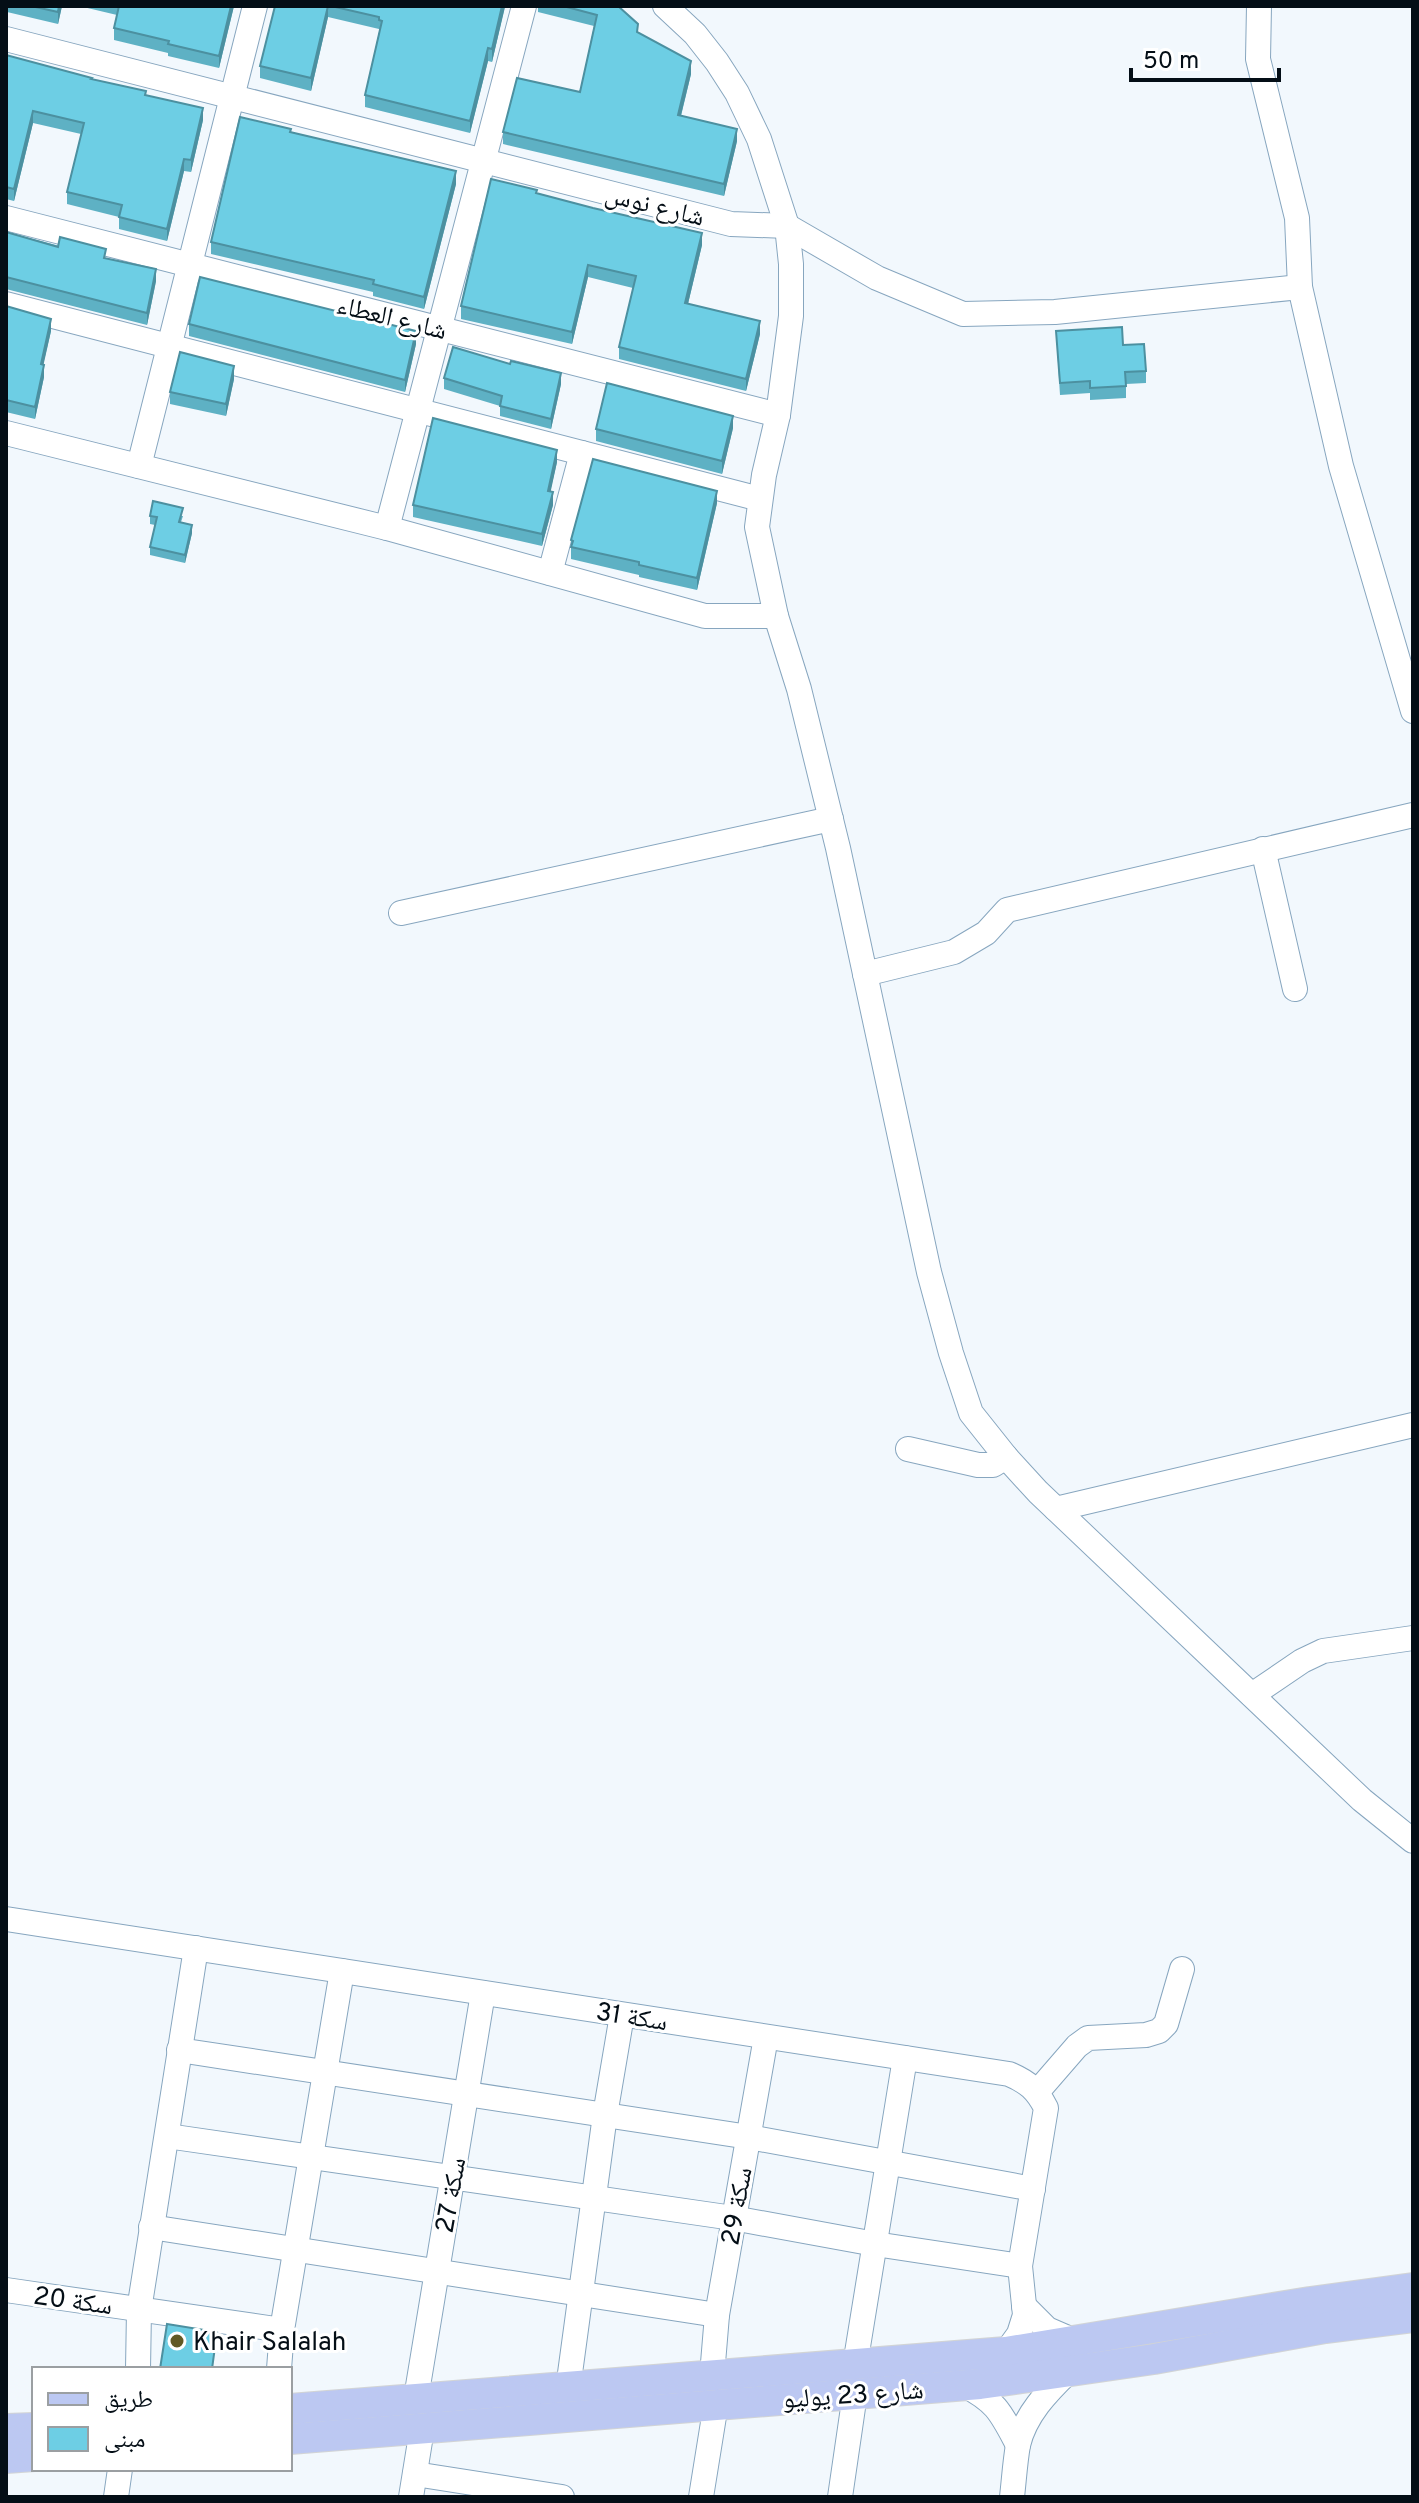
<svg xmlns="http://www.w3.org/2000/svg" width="1419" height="2503" viewBox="0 0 1419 2503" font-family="Overpass,'Noto Naskh Arabic',sans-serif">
<rect width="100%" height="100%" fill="#f2f8fd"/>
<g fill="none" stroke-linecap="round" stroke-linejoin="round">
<defs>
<g id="minor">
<polyline points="665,6 695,34 717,62 737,93 759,139 787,226 791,264 791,316 778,415 764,475 757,527 776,616 799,689 838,848 929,1272 951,1353 971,1413 1006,1457 1038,1492 1362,1800 1413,1841"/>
<polyline points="1259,6 1258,59 1297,218 1300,287 1341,466 1413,711"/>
<polyline points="6,39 731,224 787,226 877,278 963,314 1055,312 1300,287"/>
<polyline points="6,218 778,415"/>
<polyline points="6,304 760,499"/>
<polyline points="6,433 387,528 705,616 776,616"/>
<polyline points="139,466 255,6"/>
<polyline points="387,528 524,6"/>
<polyline points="550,573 582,453"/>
<polyline points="1263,849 1295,989"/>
<polyline points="401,913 831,819"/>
<polyline points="865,974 954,952 986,933 1007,910 1413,815"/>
<polyline points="908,1449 978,1465 993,1465 1006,1457"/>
<polyline points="1056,1509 1413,1425"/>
<polyline points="1252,1695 1302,1661 1323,1651 1413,1638"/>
<path d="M 6,1919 L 1009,2074 C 1028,2082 1037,2090 1046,2108 L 1020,2266 L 1025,2315 L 1019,2334 L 1006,2352"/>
<polyline points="179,2050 749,2137 1033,2189"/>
<polyline points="1038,2091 1077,2046 1088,2038 1146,2035 1159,2031 1166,2024 1182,1969"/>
<polyline points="167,2136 733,2218 875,2244 1020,2266"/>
<polyline points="151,2227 717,2315"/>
<polyline points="6,2290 282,2330"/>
<polyline points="1024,2306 1047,2329 1077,2342"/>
<polyline points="855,2365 905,2058"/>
<polyline points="138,2369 139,2310 196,1948"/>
<polyline points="279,2369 282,2330 342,1971"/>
<polyline points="712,2375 717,2315 766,2037"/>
<path d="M 964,2385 C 997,2402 1001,2413 1018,2445"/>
<polyline points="568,2388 605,2115 622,2015"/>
<polyline points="416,2398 483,1993"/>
<polyline points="415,2474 562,2497"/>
<polyline points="116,2497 120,2469"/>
<polyline points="411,2497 422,2429"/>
<polyline points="701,2497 716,2404"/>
<polyline points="840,2497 855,2394"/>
<path d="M 1012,2497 C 1014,2480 1015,2462 1018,2445 C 1025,2415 1047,2392 1069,2371"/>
</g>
<g id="major">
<polyline points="290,2409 1006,2352 1310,2302 1413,2288"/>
<polyline points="6,2429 34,2428"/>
<polyline points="290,2439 980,2384 1154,2359 1325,2328 1413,2317"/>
<polyline points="6,2458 34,2456"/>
</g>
</defs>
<use href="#minor" stroke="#87a6bf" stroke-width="26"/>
<use href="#major" stroke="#d2d4d5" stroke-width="32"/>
<use href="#minor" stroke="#fff" stroke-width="24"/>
<use href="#major" stroke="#bcc8f2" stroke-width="30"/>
</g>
<g fill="#5eb1c4">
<polygon points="7,6 62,6 58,24 7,12"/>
<polygon points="79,6 234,6 219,68 168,56 168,53 114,40 114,28 117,15"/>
<polygon points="275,6 505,6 492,62 488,61 470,133 365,107 365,95 379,32 379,29 328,17 311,91 260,78 260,66"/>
<polygon points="538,6 618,6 638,33 691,74 681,116 737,141 724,196 503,144 503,132 580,92 594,26 538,12"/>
<polygon points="6,55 146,95 203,120 191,172 184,171 167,241 119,229 119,217 67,204 67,192 81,134 33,123 14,201 6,199"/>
<polygon points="291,132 456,184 424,309 373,296 373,292 211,254 211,242"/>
<polygon points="537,193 702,245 688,304 760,334 746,391 619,359 619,347 633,288 588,277 572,344 461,319 461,306"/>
<polygon points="6,232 106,258 156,281 147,325 6,289"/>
<polygon points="6,306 51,331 43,365 44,377 35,419 6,412"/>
<polygon points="189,324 416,344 405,392 189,336"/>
<polygon points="1056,331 1123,345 1146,371 1146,383 1126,384 1126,398 1090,400 1090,393 1060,395"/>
<polygon points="444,378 561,384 551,429 500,416 500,406 444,389"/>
<polygon points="234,379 226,416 170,404 170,392"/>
<polygon points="733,428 722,474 596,441 596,429"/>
<polygon points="557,462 550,492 553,505 542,546 413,517 413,505"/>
<polygon points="717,503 697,590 639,577 639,575 571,559 571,540"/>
<polygon points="150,516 183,516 181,522 192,533 185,563 150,555 150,547 155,525 150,524"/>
</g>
<g fill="#4c90a0">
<polygon points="59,6 62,6 58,24 58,12"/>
<polygon points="231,6 234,6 219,68 219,56"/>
<polygon points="328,6 328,17 311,91 311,78"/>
<polygon points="502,6 505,7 492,62 492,49"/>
<polygon points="488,48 488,61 470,133 470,121"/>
<polygon points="691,61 691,74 678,127 678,115"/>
<polygon points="203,108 203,120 191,172 191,160"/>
<polygon points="33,111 33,123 14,201 14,189"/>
<polygon points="737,129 737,141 724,196 724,184"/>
<polygon points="184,159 184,171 167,241 167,229"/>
<polygon points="456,171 456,184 424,309 424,297"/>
<polygon points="702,233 702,245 685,316 685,303"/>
<polygon points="588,265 588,277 572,344 572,332"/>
<polygon points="156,269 156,281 147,325 147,313"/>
<polygon points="51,319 51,331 41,376 41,364"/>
<polygon points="760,321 760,334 746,391 746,379"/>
<polygon points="416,331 416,344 405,392 405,380"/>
<polygon points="44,365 44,377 35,419 35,407"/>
<polygon points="234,366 234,379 226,416 226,404"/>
<polygon points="561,373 561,384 551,429 551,419"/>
<polygon points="733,416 733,428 722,474 722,461"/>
<polygon points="557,450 557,462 548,504 548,491"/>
<polygon points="717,491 717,503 697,590 697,578"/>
<polygon points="553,492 553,505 542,546 542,534"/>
<polygon points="192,525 192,533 185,563 185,555"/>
</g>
<g fill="#6dcee4" stroke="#4c90a0" stroke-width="2">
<polygon points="31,6 59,6 58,12"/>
<polygon points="119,6 231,6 219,56 168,44 169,41 114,28"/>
<polygon points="275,6 328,6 311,78 260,66"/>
<polygon points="331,6 502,6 492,49 488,48 470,121 365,95 382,21 379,20 379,17"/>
<polygon points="563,6 618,6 638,24 637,32 691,61 678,115 737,129 724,184 503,132 517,78 580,92 597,15"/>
<polygon points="6,55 92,78 91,79 146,91 145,95 203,108 191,160 184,159 167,229 119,217 122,205 67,192 84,123 33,111 14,189 6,187"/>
<polygon points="240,117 291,129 290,132 456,171 424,297 373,284 374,280 211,242"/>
<polygon points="491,179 537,190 536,193 593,208 702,233 685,303 760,321 746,379 619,347 636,276 588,265 572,332 461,306"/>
<polygon points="6,232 58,247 60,237 106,249 104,258 156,269 147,313 6,277"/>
<polygon points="200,277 416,331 405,380 189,324"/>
<polygon points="6,306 51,319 41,364 44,365 35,407 6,400"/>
<polygon points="1122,327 1123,345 1144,344 1146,371 1125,372 1126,386 1090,388 1090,381 1060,383 1056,331"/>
<polygon points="453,347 510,364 511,361 561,373 551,419 500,406 502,396 444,378"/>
<polygon points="180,352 234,366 226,404 170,392"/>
<polygon points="607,383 733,416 722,461 596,429"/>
<polygon points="433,418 557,450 548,491 553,492 542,534 413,505"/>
<polygon points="593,459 717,491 697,578 639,565 639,562 571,547 573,541 571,540"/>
<polygon points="153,501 183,508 179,522 192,525 185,555 150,547 157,517 150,516"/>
<polygon points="167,2324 217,2332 212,2369 160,2369"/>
</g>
<circle fill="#615925" stroke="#fff" stroke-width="3" cx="177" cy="2341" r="8"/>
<g text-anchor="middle" stroke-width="6" stroke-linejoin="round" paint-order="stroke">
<g font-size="26" fill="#040e16" stroke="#fff">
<text transform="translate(655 205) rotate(14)" y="9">شارع نوس</text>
<text transform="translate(392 317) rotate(14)" y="9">شارع العطاء</text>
<text transform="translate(632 2016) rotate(9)" y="9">سكة 31</text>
<text transform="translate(450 2195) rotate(-80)" y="9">سكة 27</text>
<text transform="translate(736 2206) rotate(-80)" y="9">سكة 29</text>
<text transform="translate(73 2300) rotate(8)" y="9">سكة 20</text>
<text transform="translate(853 2394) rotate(-4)" y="9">شارع 23 يوليو</text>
</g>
<g font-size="26" fill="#040e16" stroke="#fff" text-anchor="start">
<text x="193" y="2350">Khair Salalah</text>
</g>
</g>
<rect width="1419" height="2503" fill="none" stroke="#040e16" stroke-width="16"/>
<rect x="32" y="2367" width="260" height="104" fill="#ffffff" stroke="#9b9fa2" stroke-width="2"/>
<rect x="48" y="2393" width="40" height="12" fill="#bcc8f2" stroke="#9b9fa2" stroke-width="2"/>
<text x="104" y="2407" font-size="24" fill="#040e16">طريق</text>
<rect x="48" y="2427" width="40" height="24" fill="#6dcee4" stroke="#9b9fa2" stroke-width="2"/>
<text x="104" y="2447" font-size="24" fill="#040e16">مبنى</text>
<path d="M1131 68v12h148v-12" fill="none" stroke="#040e16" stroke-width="4"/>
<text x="1143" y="68" font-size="24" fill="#040e16" stroke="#ffffff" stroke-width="6" paint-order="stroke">50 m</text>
</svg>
